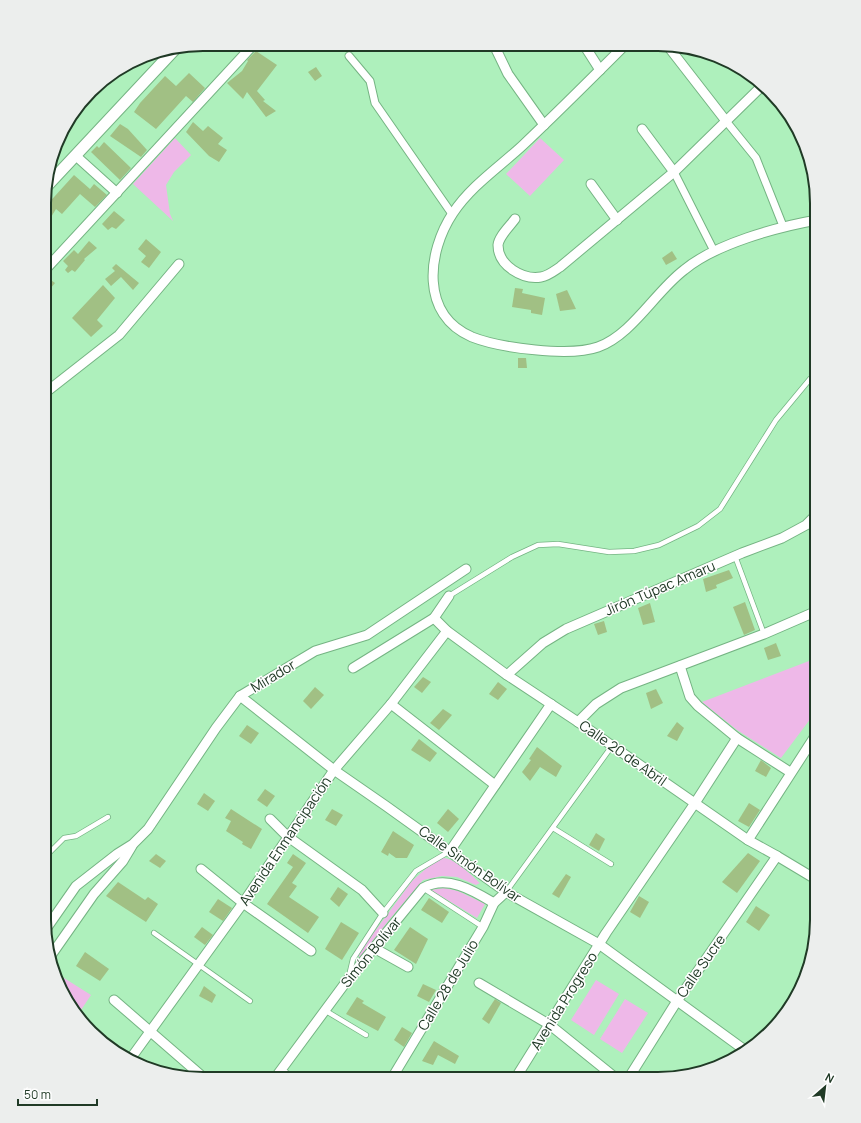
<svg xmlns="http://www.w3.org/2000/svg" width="861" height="1123" viewBox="0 0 861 1123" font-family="Manrope,sans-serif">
<rect width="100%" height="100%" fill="#aef0bc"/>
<g fill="#eeb8e8">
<polygon points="175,138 191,155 174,172 166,185 170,214 173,221 133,184"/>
<polygon points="540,138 564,160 530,196 506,174"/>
<polygon points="817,656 817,710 781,758 737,730 702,702 809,661"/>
<path d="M 438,858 C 453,855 470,874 480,883 L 476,885 L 457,877 L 442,876 L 423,880 L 389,920 L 359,959 L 359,954 L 364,946 L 412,881 Z"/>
<polygon points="444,888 458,891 485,904 477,918 431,890"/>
<polygon points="56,973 91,995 77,1016 60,991"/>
<polygon points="596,980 619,994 594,1035 571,1020"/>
<polygon points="625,999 648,1013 622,1053 600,1039"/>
</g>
<g fill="#a1c084">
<polygon points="256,51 277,65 257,91 265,100 263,101 276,111 266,117 247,92 243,99 227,83 242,71 248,61 247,60"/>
<polygon points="316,67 322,76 315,81 308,72"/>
<polygon points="189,73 205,88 193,102 186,96 156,129 134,112 140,103 165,76 176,86"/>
<polygon points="193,122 203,131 208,126 223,138 218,144 227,150 219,162 209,156 186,132"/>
<polygon points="120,124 128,129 147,150 141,157 110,136"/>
<polygon points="104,142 131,168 120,180 91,152 97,146 99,148"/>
<polygon points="74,175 90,189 94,184 107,195 95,207 80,194 62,214 56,209 45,227 45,207"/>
<polygon points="114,211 125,220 116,229 112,227 108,230 102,224"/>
<polygon points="146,239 161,252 149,268 141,262 146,256 138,249"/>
<polygon points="89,241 97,248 84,259 85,260 75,272 72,270 68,273 65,270 68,266 63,261 74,250 78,254"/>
<polygon points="672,251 677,259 666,265 662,258"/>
<polygon points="116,264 139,283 133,290 121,277 111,286 105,279 115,271 112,268"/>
<polygon points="45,276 55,283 45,295"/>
<polygon points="103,285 115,298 97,320 103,326 91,337 72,318"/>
<polygon points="515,288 523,289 522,293 545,298 542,315 531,313 531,310 512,307"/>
<polygon points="567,290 576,309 560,311 556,294"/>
<polygon points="518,358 526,358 527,368 518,368"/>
<polygon points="729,570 733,578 716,585 717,588 706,592 703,579"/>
<polygon points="745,602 755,630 744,635 733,607"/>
<polygon points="650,603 655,622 643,625 638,608"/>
<polygon points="604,621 607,632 598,635 594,624"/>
<polygon points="776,643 781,656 768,660 764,648"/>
<polygon points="423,677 431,682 422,693 414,687"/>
<polygon points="498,682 507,689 498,700 489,694"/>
<polygon points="315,687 324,695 311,709 303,701"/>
<polygon points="656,689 663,703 651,709 646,693"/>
<polygon points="443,709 452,715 439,730 430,723"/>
<polygon points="677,722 684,728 677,741 667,736"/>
<polygon points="247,725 259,733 251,744 239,736"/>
<polygon points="419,739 437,753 430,762 411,750"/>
<polygon points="537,747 562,766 556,777 540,767 530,781 522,772 531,760 529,759"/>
<polygon points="761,760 771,768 766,777 755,771"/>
<polygon points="265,789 275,796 267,807 257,800"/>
<polygon points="204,793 215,801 208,811 197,804"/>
<polygon points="749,803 760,810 749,827 738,821"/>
<polygon points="231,809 262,829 251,849 242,844 243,842 226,831 231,821 225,818"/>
<polygon points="332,809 343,815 336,826 325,820"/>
<polygon points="448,809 459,819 448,832 437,823"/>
<polygon points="393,831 414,845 407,858 396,858 389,853 388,856 381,852"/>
<polygon points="596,833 605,839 599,851 589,845"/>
<polygon points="748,853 760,861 737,893 722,882"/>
<polygon points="156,854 166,861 160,868 149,861"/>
<polygon points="293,854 306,863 292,883 297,886 289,897 319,917 308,933 267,904 293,867 287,863"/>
<polygon points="566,874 571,877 559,898 552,894"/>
<polygon points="118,882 145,900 148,897 158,904 146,922 106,896"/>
<polygon points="338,887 348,894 339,907 330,899"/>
<polygon points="639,896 649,902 640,918 630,912"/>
<polygon points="429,898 449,912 442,923 421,910"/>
<polygon points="218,899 232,908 223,921 209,912"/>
<polygon points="756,906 770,915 759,931 746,922"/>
<polygon points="341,922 359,933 342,960 325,949"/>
<polygon points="202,927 213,935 205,945 194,937"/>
<polygon points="410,927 428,939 416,964 394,950"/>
<polygon points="85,952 109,969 100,981 76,966"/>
<polygon points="423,984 436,990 429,1002 417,996"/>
<polygon points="204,986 216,995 212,1003 199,996"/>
<polygon points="357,997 364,1001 362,1003 386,1017 378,1031 346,1014"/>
<polygon points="495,999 501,1003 489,1024 482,1019"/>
<polygon points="402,1027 412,1033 404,1047 394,1040"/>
<polygon points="434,1041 459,1056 455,1064 438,1055 433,1065 422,1061"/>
</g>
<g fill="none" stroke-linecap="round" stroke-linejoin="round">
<defs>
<g id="service">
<polyline points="735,556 764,634"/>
<polyline points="449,596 512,557 538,545 558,544 609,552 634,551 659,545 698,526 720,509 776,420 810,379 817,377"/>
<polyline points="553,828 611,864"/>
<polyline points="44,858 64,838 76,836 108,817"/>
<polyline points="423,888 483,927"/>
<polyline points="506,892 612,746"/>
<polyline points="154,933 250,1001"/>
<polyline points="349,976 353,959 383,913 416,871 450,851"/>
<polyline points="326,1011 366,1035"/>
<polyline points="281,1069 295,1078"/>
</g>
<g id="pedestrian">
<polyline points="349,56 370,81 375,103 452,214"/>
<polyline points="726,121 756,158 783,226"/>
<polyline points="674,172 714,251"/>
</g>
<g id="minor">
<polyline points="494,45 508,74 544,125"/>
<polyline points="584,45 600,70"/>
<path d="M 625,45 C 591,79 557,113 522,146 C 498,168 471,186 453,213 C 427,252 420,315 472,337 C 500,348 570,357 598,347 C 632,335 655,292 684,270 C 715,244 777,227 817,220"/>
<polyline points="667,45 726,121"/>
<polyline points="642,129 674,172"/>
<polyline points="76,156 117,193"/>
<polyline points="591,184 617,220"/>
<path d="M 515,219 C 510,226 499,236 498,245 C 498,266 523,280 541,277 C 548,276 554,271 560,267 L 674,172 L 763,85"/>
<polyline points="45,270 254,44"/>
<polyline points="45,393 119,335 179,264"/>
<polyline points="434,618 447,631 507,675 578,722 748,840 777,856 817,880"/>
<polyline points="680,666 690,697 698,706 737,738 790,772"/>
<polyline points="353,668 434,618 449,596"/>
<polyline points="507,675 543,643 566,629 742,553 782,538 806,525 817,514"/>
<polyline points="240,696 334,770 386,806 506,892 599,944 746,1051"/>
<polyline points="391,704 495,785"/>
<polyline points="578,722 596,704 621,688 764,634 817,611"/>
<polyline points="270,819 287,836 362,890 383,913"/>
<polyline points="748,840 817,733"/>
<polyline points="450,851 551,704"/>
<polyline points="201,869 243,903 311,951"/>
<polyline points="46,929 76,886 117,854 133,844 148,829 216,728 240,696 315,651 367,635 466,569"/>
<polyline points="374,948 408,967"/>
<polyline points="52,954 94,894 123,861 132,846"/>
<polyline points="479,983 550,1025 617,1079"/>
<polyline points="114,1000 204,1078"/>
<polyline points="131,1058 243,903 334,770 391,704 447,631"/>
<path d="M 275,1078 L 346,982 L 423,888 C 447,874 474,891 494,903"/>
<polyline points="392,1078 483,927 494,903 506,892"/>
<polyline points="515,1079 606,933 695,803 737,738"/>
<polyline points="628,1079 677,1001 777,856"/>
</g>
<polyline id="tertiary" points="45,188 176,48"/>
</defs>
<use href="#service" stroke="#75b483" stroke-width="6"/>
<use href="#pedestrian" stroke="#75b483" stroke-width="9"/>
<use href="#minor" stroke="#75b483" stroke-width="11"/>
<use href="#tertiary" stroke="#75b483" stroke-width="13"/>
<use href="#service" stroke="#fff" stroke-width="4.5"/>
<use href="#pedestrian" stroke="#fff" stroke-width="7"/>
<use href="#minor" stroke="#fff" stroke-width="9"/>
<use href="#tertiary" stroke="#fff" stroke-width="11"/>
</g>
<g text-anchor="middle" stroke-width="3" stroke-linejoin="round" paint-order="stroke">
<g font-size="14" fill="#203a26" stroke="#fefefe">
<text transform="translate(660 588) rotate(-23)" y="5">Jirón Túpac Amaru</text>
<text transform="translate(273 676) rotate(-31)" y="5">Mirador</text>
<text transform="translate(623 753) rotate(35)" y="5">Calle 20 de Abril</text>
<text transform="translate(285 841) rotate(-56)" y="5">Avenida Enmancipación</text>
<text transform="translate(470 864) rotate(35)" y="5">Calle Simón Bolívar</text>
<text transform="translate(371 952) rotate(-51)" y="5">Simón Bolívar</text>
<text transform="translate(701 966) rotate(-55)" y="5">Calle Sucre</text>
<text transform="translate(448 985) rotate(-59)" y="5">Calle 28 de Julio</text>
<text transform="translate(564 1001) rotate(-58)" y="5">Avenida Progreso</text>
</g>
</g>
<path d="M0 0H861V1123H0ZM203 51H658A152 152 0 0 1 810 203V920A152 152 0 0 1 658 1072H203A152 152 0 0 1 51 920V203A152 152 0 0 1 203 51Z" fill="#eceeed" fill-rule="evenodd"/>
<path fill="none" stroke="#203a26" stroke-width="2" d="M203 51H658A152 152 0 0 1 810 203V920A152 152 0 0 1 658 1072H203A152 152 0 0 1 51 920V203A152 152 0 0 1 203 51Z"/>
<g transform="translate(825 1087) rotate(28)" stroke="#fefefe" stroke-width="3" paint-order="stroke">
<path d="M0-3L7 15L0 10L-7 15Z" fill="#203a26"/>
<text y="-6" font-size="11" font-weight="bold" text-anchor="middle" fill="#203a26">N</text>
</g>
<path d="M18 1099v6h79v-6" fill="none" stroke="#203a26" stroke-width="2"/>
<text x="24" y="1099" font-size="12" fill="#203a26" stroke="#fefefe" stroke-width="3" paint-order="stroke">50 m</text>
</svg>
